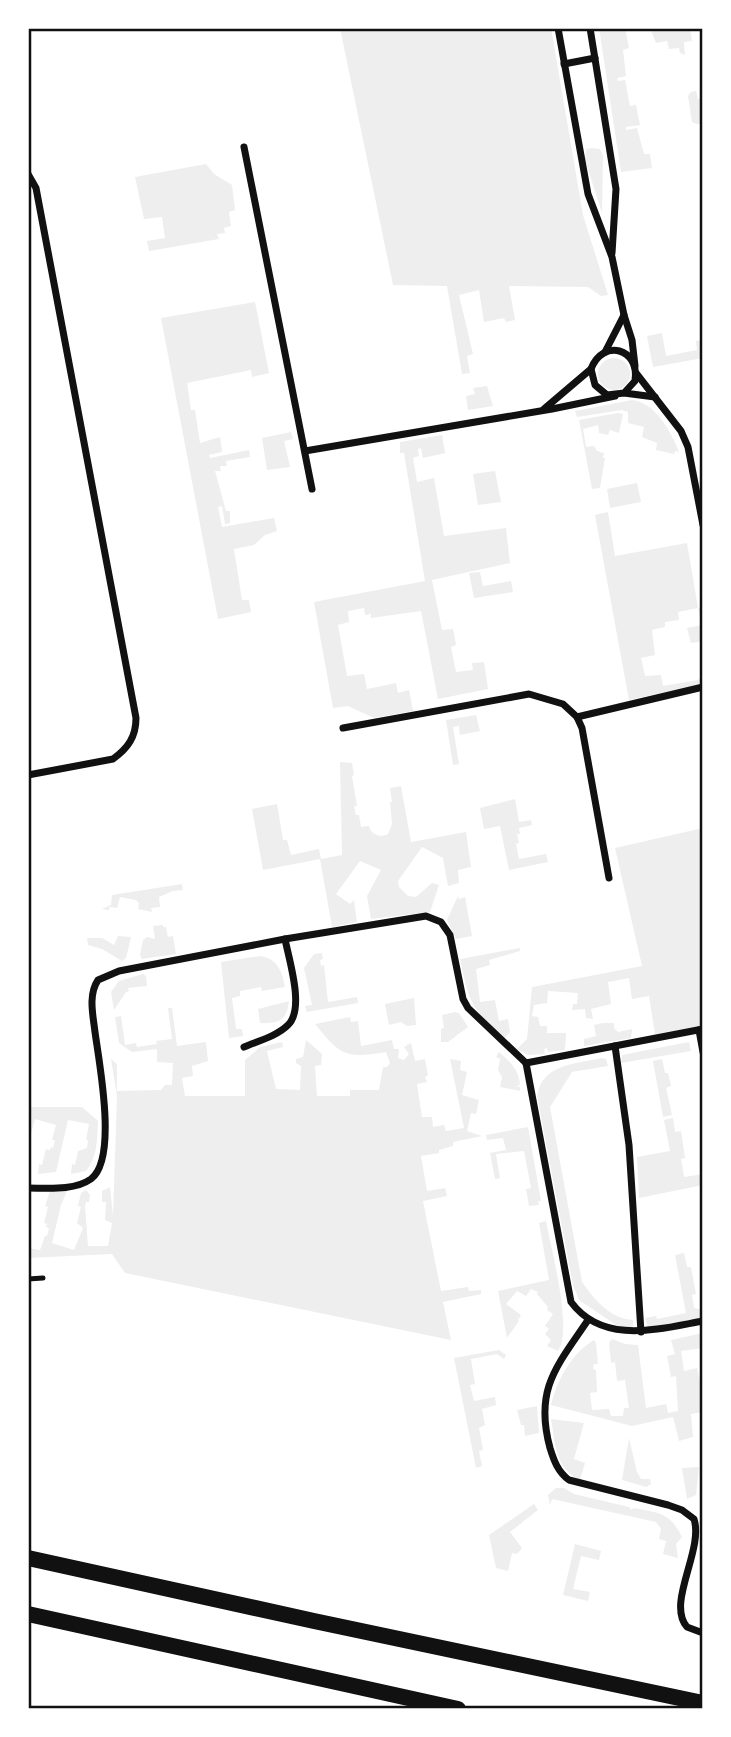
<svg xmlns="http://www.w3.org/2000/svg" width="731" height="1737" viewBox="0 0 731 1737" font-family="Raleway,sans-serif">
<rect width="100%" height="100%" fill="#fff"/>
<g fill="#eee">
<polygon points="340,28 551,28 583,215 608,295 601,296 588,287 509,286 515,320 506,322 504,318 484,322 479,290 459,295 473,354 467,356 470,373 462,374 447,286 393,285"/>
<polygon points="599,28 625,28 629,48 623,50 626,76 617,78 618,81 625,80 630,106 636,105 640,125 626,127 626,130 637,128 644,154 650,154 652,168 621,172"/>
<polygon points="650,28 690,28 692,41 684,42 685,55 680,53 679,48 669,49 667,41 656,43"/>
<polygon points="696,91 698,99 703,99 703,123 697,124 692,122 688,96 691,92"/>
<polygon points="591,148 600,149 603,156 602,213 585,160 586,149"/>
<polygon points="206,164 214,174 232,185 235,210 229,212 231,226 224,228 225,233 217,234 219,239 149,251 147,241 165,238 162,217 144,219 135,177"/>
<polygon points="255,302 269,373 252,377 251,370 187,383 191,410 195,410 200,443 220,437 222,452 209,455 210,458 249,450 250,457 226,461 227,466 220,466 221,471 215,471 226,511 230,511 230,523 225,524 222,506 218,507 222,527 274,518 277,531 265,535 254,545 234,549 242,600 249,600 251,612 218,619 161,318"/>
<polygon points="662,333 666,356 697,350 696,341 703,340 703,358 653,367 647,336"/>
<circle cx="614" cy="374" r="16"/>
<polygon points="487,386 493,406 468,410 466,396 475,394 473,388"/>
<path d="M 632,400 C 655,402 672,433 679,452 L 675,451 L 674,454 L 656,450 L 657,443 L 642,437 L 644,427 L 628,423 L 628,412 L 622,410 L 577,417 L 575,411 Z"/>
<polygon points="618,413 623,414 619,433 610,430 608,435 599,433 598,425 583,429 586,447 594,446 597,451 604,453 603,458 605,458 600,488 592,489 579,420"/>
<polygon points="291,432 293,439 284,441 290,467 267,470 262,438"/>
<polygon points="442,435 445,453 423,458 421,448 418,449 419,456 413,458 417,482 434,478 444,536 506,528 510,563 432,580 442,630 453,629 456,645 451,647 456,672 473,670 472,663 484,662 488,689 438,699 421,611 371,618 371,614 365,615 364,608 348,611 349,622 338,625 347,676 364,674 367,689 396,683 398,693 409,690 413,711 374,718 348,706 333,708 314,602 425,581 404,453 400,453 400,442"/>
<polygon points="495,471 501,502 478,505 473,474"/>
<polygon points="637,483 641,502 610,508 607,489"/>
<polygon points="608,512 615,556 687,543 698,608 703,607 703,641 691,643 687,628 702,625 698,608 678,612 679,620 665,622 665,627 652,630 655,655 641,658 645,676 661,675 663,686 698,680 703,675 703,684 629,700 595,515"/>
<polygon points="480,572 483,586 511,581 513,592 474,598 469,573"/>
<polygon points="476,715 480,731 460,735 459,726 453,727 459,764 453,765 446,720"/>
<path d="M 340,762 L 352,763 L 354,775 L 352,776 L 357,806 L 354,806 L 356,815 L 359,815 L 361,827 L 369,826 C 371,835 380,838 388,834 L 392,824 L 390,802 L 392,802 L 390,788 L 401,786 L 411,842 L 466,832 L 471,867 L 458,870 L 459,883 L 448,886 L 443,858 L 422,847 L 398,881 L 399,887 L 408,896 L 416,897 L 432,883 L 439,885 L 430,912 L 371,919 L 367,896 L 381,870 L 360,861 L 336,894 L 350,904 L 354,900 L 357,922 L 332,927 L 320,859 L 263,870 L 252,809 L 277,804 L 283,840 L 287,840 L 291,855 L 319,849 L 321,859 L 342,855 Z"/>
<polygon points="515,799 519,822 531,820 532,825 519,828 520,834 517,834 519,843 516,844 519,859 546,854 548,862 509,870 500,826 484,829 480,808"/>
<polygon points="703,828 703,1026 655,1034 649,996 632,999 629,978 608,982 611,1004 591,1009 593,1019 586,1018 585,1009 572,1010 573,1004 577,1004 578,993 548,991 547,1003 534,1005 532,1016 538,1017 540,1026 547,1026 547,1033 566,1033 565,1050 548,1052 547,1048 544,1049 545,1054 528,1055 517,1049 527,1039 532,987 642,966 615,848"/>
<polygon points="182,884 183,890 173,891 159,897 160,907 151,908 152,912 138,909 139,903 136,900 120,897 117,908 110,907 109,910 102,909 111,905 112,895"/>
<polygon points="458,896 459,899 465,897 472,936 456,939 447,920"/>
<polygon points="163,925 163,927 166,927 168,937 173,936 176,954 142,959 140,955 143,940 147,937 155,939 153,926"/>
<polygon points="118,936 131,937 126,958 122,961 102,949 88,945 87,938 102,938 114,945"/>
<path d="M 520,948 L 520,951 L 489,960 L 490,965 L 476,969 L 480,1002 L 495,1000 L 499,1021 L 508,1019 L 510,1032 L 505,1038 C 471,1009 469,1002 460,959 Z"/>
<polygon points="322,953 323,959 320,960 321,966 324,965 328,1002 357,997 358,1003 307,1012 305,1006 312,1005 304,968 314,954"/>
<path d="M 260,956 C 278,959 282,971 285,987 L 262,991 L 261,987 L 240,991 L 240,996 L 232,998 L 236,1029 L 242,1029 L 243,1036 L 229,1038 L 221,962 Z"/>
<polygon points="143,974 146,976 147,986 128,988 129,991 126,992 114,1010 111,992 119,981"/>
<polygon points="414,998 416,1025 407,1026 401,1022 389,1025 385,1004"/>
<path d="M 289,1001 C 287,1020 279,1024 260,1023 L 258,1009 Z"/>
<path d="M 168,1008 L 172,1008 L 177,1046 L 206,1042 L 208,1061 L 192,1066 L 193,1076 L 182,1078 L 185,1096 L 245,1096 L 245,1060 L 260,1047 L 282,1042 L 283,1047 L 267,1051 L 276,1089 L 300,1090 L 301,1066 L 296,1063 L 296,1059 L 303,1057 L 306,1040 L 322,1054 L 321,1065 L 315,1066 L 317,1096 L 350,1096 L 350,1090 L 379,1090 L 383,1067 L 387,1067 L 390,1063 L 386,1052 C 345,1059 340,1055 315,1024 L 350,1017 L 351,1022 L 358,1021 L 361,1046 L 392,1040 L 394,1049 L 399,1049 L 398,1058 L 404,1060 L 409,1054 L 404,1047 L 411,1043 L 415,1061 L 425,1059 L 428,1075 L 425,1077 L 427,1082 L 417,1084 L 422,1117 L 432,1117 L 433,1127 L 444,1125 L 446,1131 L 464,1128 L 450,1059 L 461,1061 L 460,1070 L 467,1072 L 462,1095 L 479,1100 L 476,1114 L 471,1113 L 467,1131 L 482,1136 L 453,1142 L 453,1146 L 439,1150 L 439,1153 L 421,1156 L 427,1191 L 445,1188 L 447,1196 L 423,1201 L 441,1291 L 468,1287 L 469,1291 L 481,1290 L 481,1294 L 443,1302 L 451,1340 L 125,1273 L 112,1254 L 28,1258 L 28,1248 L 40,1250 L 45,1236 L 47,1236 L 49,1228 L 46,1227 L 47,1224 L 44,1223 L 48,1207 L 45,1206 L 50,1191 L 67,1191 L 61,1205 L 52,1243 L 74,1250 L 83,1228 L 77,1223 L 81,1207 L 78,1206 L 81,1193 L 86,1190 L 90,1195 L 89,1202 L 86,1202 L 85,1206 L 88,1246 L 108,1246 L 112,1223 L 105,1220 L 106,1202 L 102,1202 L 102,1191 L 110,1187 L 113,1216 L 117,1096 L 111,1059 L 117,1064 L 117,1091 L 161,1090 L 165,1085 L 172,1085 L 173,1063 L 157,1062 L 157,1049 L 132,1052 L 119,1043 L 115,1017 L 121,1016 L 125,1045 L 136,1043 L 137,1047 L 157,1044 L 156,1041 L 172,1039 Z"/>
<polygon points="455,1012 459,1013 468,1027 448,1042 441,1042 441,1029 444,1028 442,1015"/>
<polygon points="603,1023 614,1023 614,1028 618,1032 632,1029 631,1038 584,1046 584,1039 596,1036 594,1025"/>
<polygon points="689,1042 691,1051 621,1063 622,1055"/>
<path d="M 499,1052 C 510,1061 519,1070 520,1085 L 516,1086 L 520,1087 L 520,1091 L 500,1087 L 502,1077 L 498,1070 L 500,1059 L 496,1057 Z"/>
<path d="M 602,1058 L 606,1059 L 608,1066 L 572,1072 L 550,1107 L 582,1282 C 594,1299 610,1319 633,1320 L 633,1326 L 630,1330 L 619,1327 L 579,1300 L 573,1285 L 537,1096 C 542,1064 575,1064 602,1058 Z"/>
<polygon points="662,1059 665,1073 668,1073 671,1086 666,1088 672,1115 663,1117 653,1061"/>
<path d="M 28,1107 L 82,1107 L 98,1121 C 97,1139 98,1156 86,1171 L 71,1174 L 72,1164 L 75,1165 L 78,1151 L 87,1148 L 88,1140 L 86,1140 L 89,1124 L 68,1120 L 56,1172 L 38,1174 L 39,1164 L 42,1165 L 46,1149 L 50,1150 L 51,1147 L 53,1148 L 55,1140 L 52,1140 L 56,1125 L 35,1119 L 28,1145 Z"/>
<polygon points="673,1118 675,1132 681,1131 685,1158 681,1159 684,1177 703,1174 703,1185 639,1198 637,1157 670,1151 664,1120"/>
<polygon points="528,1127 541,1201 538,1201 539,1205 529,1206 526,1189 531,1188 524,1151 496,1154 500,1178 495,1179 490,1153 506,1150 503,1138 487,1140 486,1135"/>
<path d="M 546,1221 C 551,1248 573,1330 558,1351 L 547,1346 L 551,1340 L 545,1334 L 549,1329 L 545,1326 L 553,1314 L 547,1310 L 548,1307 L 537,1294 L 538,1292 L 531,1289 L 526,1296 L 517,1291 L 506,1304 L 521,1315 L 518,1320 L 519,1321 L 507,1338 L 498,1291 L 549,1280 L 539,1223 Z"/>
<polygon points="684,1253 687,1267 691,1267 696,1294 692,1295 694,1308 703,1310 703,1318 648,1328 645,1318 656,1316 657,1319 686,1313 675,1255"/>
<path d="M 703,1333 L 703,1348 L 681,1351 L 684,1371 L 697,1368 L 703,1394 L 703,1412 L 691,1414 L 693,1437 L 679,1441 L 673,1417 L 632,1426 L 551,1405 C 557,1380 571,1354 594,1340 L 596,1343 L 598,1364 L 594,1364 L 593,1369 L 596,1370 L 597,1392 L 590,1393 L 592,1410 L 609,1409 L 611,1416 L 623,1416 L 624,1408 L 629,1408 L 625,1380 L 617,1381 L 615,1362 L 611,1363 L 609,1343 L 612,1339 L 625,1344 L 638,1345 L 646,1408 L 666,1404 L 668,1413 L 678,1411 L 676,1376 L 671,1377 L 667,1356 L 675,1354 L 671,1340 Z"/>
<polygon points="499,1350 506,1355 504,1359 497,1354 471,1359 475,1384 470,1385 474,1401 495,1397 496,1405 482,1409 485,1425 479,1428 483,1450 479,1451 482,1466 476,1468 454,1358"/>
<polygon points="537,1406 539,1433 525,1436 524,1425 521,1425 517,1410"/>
<path d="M 551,1419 L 584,1423 L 574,1459 L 585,1463 L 580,1480 C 554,1467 556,1446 551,1419 Z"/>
<polygon points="629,1438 637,1472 641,1479 650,1479 651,1484 646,1487 622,1480"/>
<polygon points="699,1467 696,1495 687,1499 682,1468"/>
<path d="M 556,1488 L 564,1488 L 574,1494 L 629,1507 L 631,1510 L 634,1508 C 658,1513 670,1512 682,1537 L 676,1544 L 678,1558 L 663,1554 L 666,1541 L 659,1539 L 661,1529 L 656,1522 L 552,1499 L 550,1505 L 548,1495 Z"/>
<polygon points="534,1504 538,1510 510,1532 522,1548 517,1554 512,1553 508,1571 496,1568 489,1535"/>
<polygon points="575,1544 601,1551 599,1560 581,1556 573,1589 590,1592 588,1601 563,1595"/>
</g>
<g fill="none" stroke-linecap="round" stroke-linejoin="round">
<polyline stroke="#111" stroke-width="5" points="28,1279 43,1278"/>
<g stroke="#111" stroke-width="7">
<polyline points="558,28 588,194 612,257 624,315 632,340 635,366"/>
<polyline points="590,28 616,189 612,253"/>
<polyline points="564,64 595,58"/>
<polyline points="244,147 312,489"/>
<path d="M 28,174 L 36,188 L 136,718 C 136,737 128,748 113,759 L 28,775"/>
<polyline points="605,352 624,315"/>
<polyline points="636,373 681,431 688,447 703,525"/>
<path d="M 624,393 L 635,381 C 640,348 603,338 591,369 L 595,385 L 607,395 L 624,393 L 655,397"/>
<polyline points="544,409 591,369"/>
<polyline points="305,451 552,409 615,396"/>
<polyline points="577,717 703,687"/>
<polyline points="343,728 529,694 563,704 577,717 582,728 609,878"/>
<polyline points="699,1030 703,1052"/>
<polyline points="615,1046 629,1145 641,1332"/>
<path d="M 244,1047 C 258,1041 277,1036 288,1025 C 305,1009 289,960 285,939"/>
<path d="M 526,1063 L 571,1302 C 603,1345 658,1329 703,1321"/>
<polyline points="526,1063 703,1029"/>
<path d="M 28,1188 C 47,1188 74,1191 91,1179 C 118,1159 99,1062 95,1032 C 93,1015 88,995 98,980 L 119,971 L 285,939 L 426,916 L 441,922 L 450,935 L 463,999 L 468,1008 L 526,1063"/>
<path d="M 588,1320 C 557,1366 534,1389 550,1448 C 554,1461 558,1472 569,1480 L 668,1505 L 682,1510 L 694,1519 C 704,1550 666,1603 687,1627 L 703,1633"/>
</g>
<g stroke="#111" stroke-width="16">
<polyline points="28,1558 314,1621 703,1703"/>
<polyline points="28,1614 458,1709"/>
</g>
</g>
<rect width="731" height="1737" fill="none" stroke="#ffffff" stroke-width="60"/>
<rect x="30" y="30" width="671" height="1677" fill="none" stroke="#111" stroke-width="2.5"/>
</svg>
